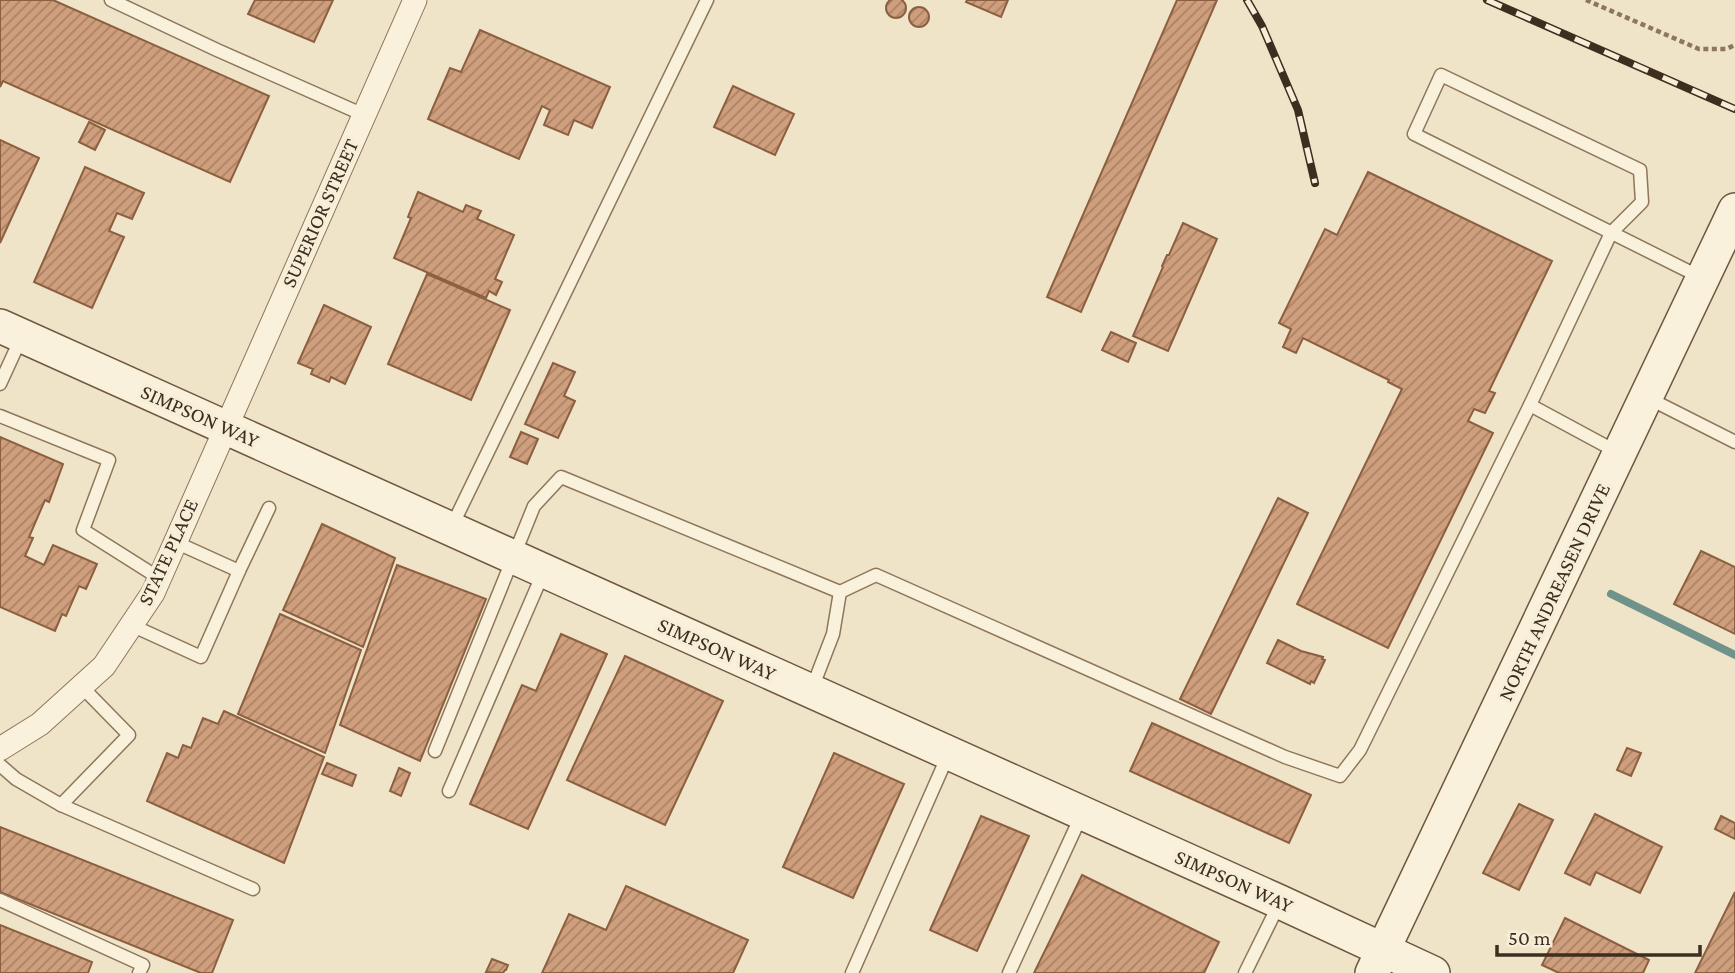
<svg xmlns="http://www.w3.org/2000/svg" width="1735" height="973" viewBox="0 0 1735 973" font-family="'Crimson Pro',serif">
<defs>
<pattern id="building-hatch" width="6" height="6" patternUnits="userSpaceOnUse" patternTransform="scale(1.75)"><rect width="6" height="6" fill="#cf9f7d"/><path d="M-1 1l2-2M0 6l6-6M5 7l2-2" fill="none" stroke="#a98266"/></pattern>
</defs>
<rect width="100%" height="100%" fill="#f0e4c8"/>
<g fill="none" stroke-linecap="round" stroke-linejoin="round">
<polyline stroke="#6f938a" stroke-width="8" points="1611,594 1735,655"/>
</g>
<g fill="url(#building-hatch)" stroke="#8d5f41" stroke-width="2">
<circle cx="896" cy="8" r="10"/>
<polygon points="0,0 53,0 269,96 230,182 3,81 0,87"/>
<polygon points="255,0 333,0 314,42 248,14"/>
<polygon points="967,0 1008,0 1001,17 966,2"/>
<polygon points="1177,0 1217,0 1081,312 1047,297"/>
<circle cx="919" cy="17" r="10"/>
<polygon points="480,30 610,87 592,128 574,120 568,135 544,125 550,110 542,106 519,159 428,119 450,68 461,72"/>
<polygon points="733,86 794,114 775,155 714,127"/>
<polygon points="89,122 105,130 95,150 79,142"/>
<polygon points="0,140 39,158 0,243"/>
<polygon points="85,167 144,193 132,219 117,213 109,231 124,237 92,308 34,282"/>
<polygon points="1368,172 1552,261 1489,391 1495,393 1485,413 1474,409 1468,421 1493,433 1388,648 1297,604 1402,389 1388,382 1389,380 1303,338 1296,353 1283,347 1291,329 1279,323 1325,229 1337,235"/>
<polygon points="418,192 463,212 466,205 481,211 477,219 514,235 495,279 502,282 496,295 489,291 486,298 394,258 411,218 408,217"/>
<polygon points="1183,223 1217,239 1168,351 1133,336 1163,267 1162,266 1167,255 1169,255"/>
<polygon points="427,274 510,310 471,400 388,364"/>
<polygon points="324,305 371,327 345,384 331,377 329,382 311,374 313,369 298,363"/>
<polygon points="1111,332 1136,343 1128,362 1102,350"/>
<polygon points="553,363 575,372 564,396 575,401 558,438 525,424"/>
<polygon points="521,432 538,439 527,464 510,457"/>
<polygon points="0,437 63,464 49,502 45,500 29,537 33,538 25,556 44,565 53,545 97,564 86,589 79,586 66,616 62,614 55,631 0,607"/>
<polygon points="1278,498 1308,513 1211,714 1180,699"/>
<polygon points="322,524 395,558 363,647 283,610"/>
<polygon points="1701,551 1735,567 1735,634 1674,604"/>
<polygon points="397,565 486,599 420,761 340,725"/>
<polygon points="280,614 361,650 325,753 238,714"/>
<polygon points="561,634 607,654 528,829 470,804 522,685 536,691"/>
<polygon points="1278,640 1301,651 1323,657 1322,659 1325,660 1314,683 1311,681 1310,684 1267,663"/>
<polygon points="625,656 723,701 665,825 567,780"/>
<polygon points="224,711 324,757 284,863 147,801 167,753 178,758 183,745 191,748 203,718 218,724"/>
<polygon points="1152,723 1311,795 1289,843 1130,771"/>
<polygon points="1627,748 1641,753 1631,776 1617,770"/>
<polygon points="834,753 904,784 853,898 783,867"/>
<polygon points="327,763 356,775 352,786 322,774"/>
<polygon points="399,768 410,773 401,796 390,791"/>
<polygon points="1519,804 1553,820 1519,890 1483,873"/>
<polygon points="1595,814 1662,847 1640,893 1596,872 1590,885 1565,873"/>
<polygon points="981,816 1029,836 977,951 930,930"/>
<polygon points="1721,816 1735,823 1735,839 1715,829"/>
<polygon points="0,827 233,920 212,973 201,973 0,892"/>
<polygon points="1082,875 1219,942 1204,973 1034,973"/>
<polygon points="626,886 748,940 733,973 542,973 569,914 606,930"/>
<polygon points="1735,892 1735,973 1695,973"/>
<polygon points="1565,918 1649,960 1643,973 1559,973 1542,965"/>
<polygon points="0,925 92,962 88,973 0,973"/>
<polygon points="492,959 508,965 506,970 505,970 503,973 486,972"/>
</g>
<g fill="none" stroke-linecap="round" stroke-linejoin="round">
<defs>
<g id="lane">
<polyline points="111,0 217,50 364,115"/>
<polyline points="0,384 22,336"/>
<polyline points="1648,398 1735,442"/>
<polyline points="1530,405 1619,453"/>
<polyline points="0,416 109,460 83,530 159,578"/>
<polyline points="451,528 707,0"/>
<polyline points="175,542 239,571 269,508"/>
<polyline points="840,592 876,575 1285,757 1340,776 1360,750 1530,405 1611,233 1642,202 1640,170 1441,75 1414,134 1702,278"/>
<polyline points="131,625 201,657 239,571"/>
<polyline points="435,751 534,506 561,477 840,592 833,634 811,691"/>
<polyline points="0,765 16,779 61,805 129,735 81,686"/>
<polyline points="449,791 544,571"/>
<polyline points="61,805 253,889"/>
<polyline points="0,900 143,965 139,973"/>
<polyline points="852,973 949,753"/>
<polyline points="1009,973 1082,814"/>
<polyline points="1245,973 1280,902"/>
</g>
<polyline id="street" points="0,749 40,724 104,666 153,593 415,0"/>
<g id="secondary">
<polyline points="0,326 1280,902 1433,973"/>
<polyline points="1372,973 1735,210"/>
</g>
</defs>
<use href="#lane" stroke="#8d765c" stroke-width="15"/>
<use href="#street" stroke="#8d765c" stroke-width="25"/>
<use href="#secondary" stroke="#6f573f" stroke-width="36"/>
<polyline stroke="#8d765c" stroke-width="4.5" stroke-dasharray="5 3.5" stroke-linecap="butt" points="1586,0 1699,49 1726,49 1735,45"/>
<use href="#lane" stroke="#faf1dc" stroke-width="12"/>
<use href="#street" stroke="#faf1dc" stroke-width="23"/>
<use href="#secondary" stroke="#faf1dc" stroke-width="33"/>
<defs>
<g id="rail">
<polyline points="1247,0 1262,26 1298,110 1315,183"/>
<polyline points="1487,0 1735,109"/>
</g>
</defs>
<use href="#rail" stroke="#3d2e20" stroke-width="8"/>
<use href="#rail" stroke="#f7eed8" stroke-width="5" stroke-dasharray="16" stroke-linecap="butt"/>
</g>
<g text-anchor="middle" stroke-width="7" stroke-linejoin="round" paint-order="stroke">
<g font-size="21" fill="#3d2e20" stroke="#f7eed8">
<text transform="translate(320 213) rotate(-66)" y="7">SUPERIOR STREET</text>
<text transform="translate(200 416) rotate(24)" y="7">SIMPSON WAY</text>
<text transform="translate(168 552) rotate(-65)" y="7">STATE PLACE</text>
<text transform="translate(1554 592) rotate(-65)" y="7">NORTH ANDREASEN DRIVE</text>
<text transform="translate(717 649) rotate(24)" y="7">SIMPSON WAY</text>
<text transform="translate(1234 881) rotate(24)" y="7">SIMPSON WAY</text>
</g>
</g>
<path d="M1497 945v10h203v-10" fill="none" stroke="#3d2e20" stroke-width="3.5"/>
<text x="1508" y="945" font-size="21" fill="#3d2e20" stroke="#f7eed8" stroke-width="5" paint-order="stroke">50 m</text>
</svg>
